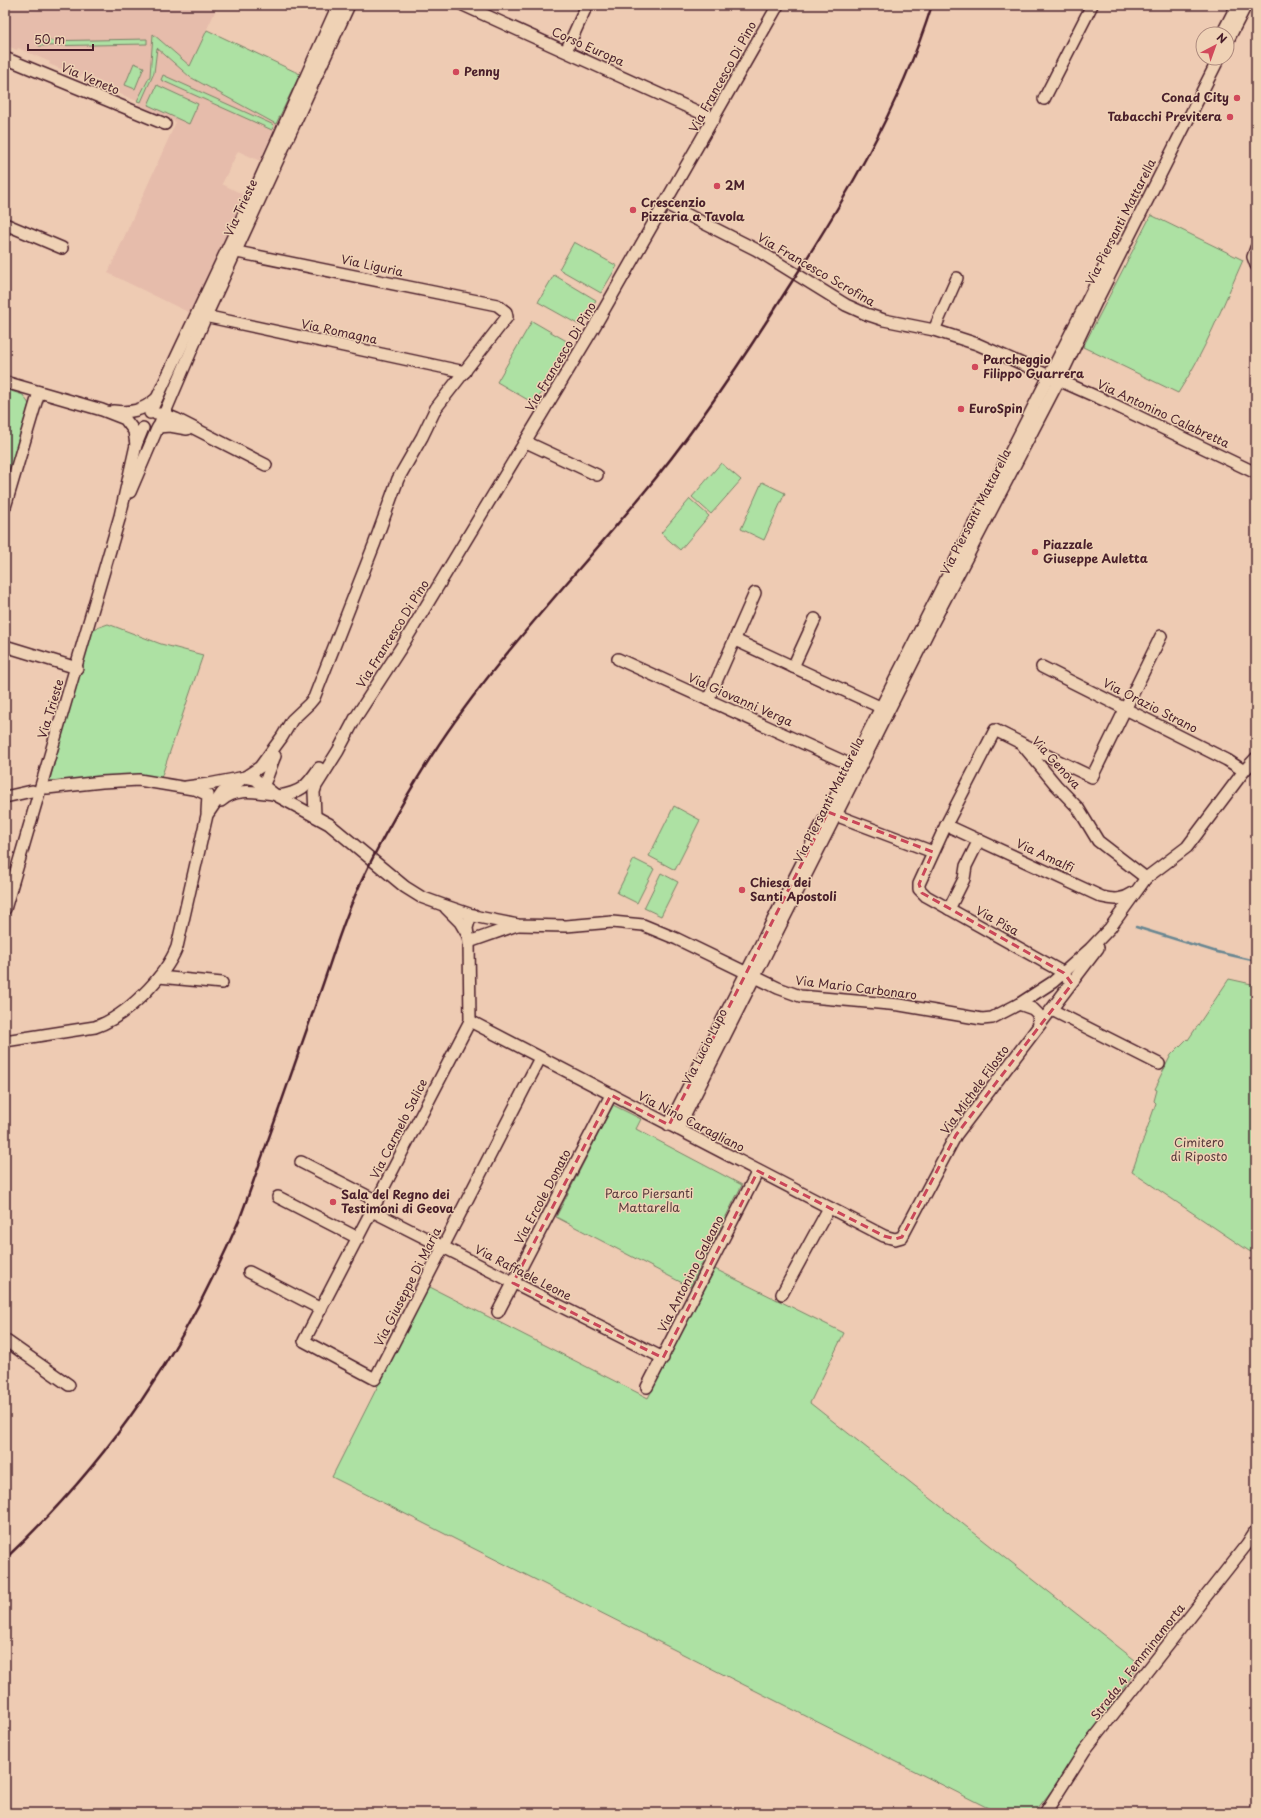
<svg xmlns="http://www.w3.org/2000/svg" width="1261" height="1818" viewBox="0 0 1261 1818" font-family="'Playpen Sans',sans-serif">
<rect width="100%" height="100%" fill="#eecbb3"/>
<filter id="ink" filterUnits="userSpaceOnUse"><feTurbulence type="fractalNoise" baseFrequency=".025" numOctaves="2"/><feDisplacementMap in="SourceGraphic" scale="8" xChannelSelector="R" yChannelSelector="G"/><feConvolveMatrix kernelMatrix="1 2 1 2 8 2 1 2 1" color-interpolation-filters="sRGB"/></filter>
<g filter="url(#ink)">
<g fill="#e6bcab">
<polygon points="5,5 27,5 29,7 30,5 218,5 190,66 153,35 150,76 137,101 106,88 107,85 83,74 80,77 49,64 50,62 18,48 17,50 5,45"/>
<polygon points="157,48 190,77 276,124 260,161 238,151 222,184 244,195 190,313 108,273 176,122 138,105 154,73"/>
</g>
<g fill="#ade1a3" stroke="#7c8067">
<polygon points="207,30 300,74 276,124 190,77 157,48 154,73 141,102 137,101 150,76 153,34 190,66"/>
<polygon points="147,39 147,44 39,46 39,41"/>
<polygon points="134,63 144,67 135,89 125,85"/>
<polygon points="163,75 274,125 272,130 161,80"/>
<polygon points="157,85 198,104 189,124 148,105"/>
<path d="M 1151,215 L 1243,260 C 1223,305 1205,352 1178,393 L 1083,347 Z"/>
<polygon points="574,242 617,266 601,293 559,269"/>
<polygon points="554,275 596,300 581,326 538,302"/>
<polygon points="532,321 570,343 535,404 497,382"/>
<polygon points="5,389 23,395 29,404 5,486"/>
<polygon points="721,463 741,480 711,514 692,497"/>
<polygon points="762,482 785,493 764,540 741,529"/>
<polygon points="690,499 709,516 680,550 661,533"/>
<polygon points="108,624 161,644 203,655 161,778 120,775 49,783 91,630"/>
<polygon points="674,806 700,820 675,870 649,856"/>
<polygon points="634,859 654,869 637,903 617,893"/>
<polygon points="661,873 678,882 661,916 644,908"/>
<polygon points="1229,979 1256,985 1256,1254 1249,1251 1132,1172 1156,1103 1154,1101 1157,1090 1155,1089 1159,1081 1158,1081 1171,1055 1187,1039 1188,1040"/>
<polygon points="613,1105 641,1119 636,1129 742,1185 690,1287 556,1217"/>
<polygon points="715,1269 844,1333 810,1403 1140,1664 1063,1776 1034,1813 998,1813 332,1477 428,1286 648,1398"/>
</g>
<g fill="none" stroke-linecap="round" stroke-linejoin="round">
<polyline stroke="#698792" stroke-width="2.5" points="1136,927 1217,952 1256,961"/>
<defs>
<g id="minor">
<polyline points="463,5 714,119"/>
<polyline points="1222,34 1237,5"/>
<polyline points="1227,42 1246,5"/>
<polyline points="566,51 587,5"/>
<polyline points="5,58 165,124"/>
<polyline points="1044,99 1092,5"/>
<polyline points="666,204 757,250 846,305 866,314 884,320 934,330 977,344 1106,401 1256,473"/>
<polyline points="5,224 62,248"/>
<polyline points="1256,248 1253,257 1256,265"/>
<polyline points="200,315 465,372"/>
<polyline points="934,330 957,278"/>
<polyline points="5,382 102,410 125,419 134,431 136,445"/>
<path d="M 113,411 C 131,413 142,411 156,399"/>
<polyline points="150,413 255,190 338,5"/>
<polyline points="156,414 164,414 176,419 266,465"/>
<polyline points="160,424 206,316 349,5"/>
<polyline points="158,427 170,426 187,429"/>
<polyline points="526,442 597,475"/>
<polyline points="130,492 157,429"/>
<polyline points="5,507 39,392"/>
<polyline points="735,640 880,707 883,713"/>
<polyline points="5,646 77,668"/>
<polyline points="618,659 858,768"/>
<polyline points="793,667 815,619"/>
<polyline points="1042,667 1227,760 1244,771"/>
<polyline points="708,700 755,593"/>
<polyline points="1025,745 1092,777 1161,636"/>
<polyline points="186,787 209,784 245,777 260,767 282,737 292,720 309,704 314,698 374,545 398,479 422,437 436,408 507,317 506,312 497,305 227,250"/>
<polyline points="47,788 102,782 139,780 193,789"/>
<path d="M 261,789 C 266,784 271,764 275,756"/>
<polyline points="197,790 208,795 207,812"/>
<path d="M 278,796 C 302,792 306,787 319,768"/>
<polyline points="5,797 32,791"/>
<path d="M 221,801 C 236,787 255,792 273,794"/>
<polyline points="830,813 933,852"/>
<polyline points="315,816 314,792 316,786 338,751 356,717 402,646 593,329 778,5"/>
<path d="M 946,825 L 1102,897 C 1114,900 1123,900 1133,893"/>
<polyline points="446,908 460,922 467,934"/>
<polyline points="5,909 120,516 136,445 143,428"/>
<polyline points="949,909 964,879 966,866 979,840"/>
<polyline points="474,915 470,918 467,928 469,942 470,1021 304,1341 375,1379 540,1058"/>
<polyline points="469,942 517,925"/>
<polyline points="159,977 222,983"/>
<polyline points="1067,978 1064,973 926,896 919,889 919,884 946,825 995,730 1021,743 1056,785 1078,808 1098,841 1146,878"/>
<polyline points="1019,1004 1033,1009 1038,1014 1039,1024"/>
<polyline points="1052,1010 1159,1064"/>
<polyline points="470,1021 884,1236 895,1239 902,1237 956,1135 1098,948"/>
<path d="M 5,1041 L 95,1027 C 126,1017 165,977 177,947 L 207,815 L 222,793 L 245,777 L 255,779 L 274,794 L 329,824 L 405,887 L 421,897 L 443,905 L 478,917 L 518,925 L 566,926 L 612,922 L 643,925 L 677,939 L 778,988 L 800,996 L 900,1005 L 982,1019 L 992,1018 L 1019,1004 L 1053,982 L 1090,949 L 1110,928 L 1146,878 L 1187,847 L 1244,771 L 1256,758"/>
<polyline points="669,1125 1113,250"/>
<polyline points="678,1129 930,628 1059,380 1096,302 1219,58"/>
<polyline points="301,1162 377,1201"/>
<polyline points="278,1197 358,1238"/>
<polyline points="372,1211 663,1358"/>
<polyline points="249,1272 321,1309"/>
<polyline points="782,1294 829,1208"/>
<polyline points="498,1312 611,1095"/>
<polyline points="5,1340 69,1385"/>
<polyline points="647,1387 758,1171"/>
<polyline points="1045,1813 1085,1750 1247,1544 1256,1530"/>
</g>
</defs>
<use href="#minor" stroke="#4a1f2b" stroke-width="14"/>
<use href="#minor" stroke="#efd2b5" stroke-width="11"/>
<path stroke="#4a1f2b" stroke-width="2.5" d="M 5,1559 C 111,1459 183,1352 240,1218 C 267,1145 292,1071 318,998 C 330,965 340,930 354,898 C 375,848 403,801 432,755 C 492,662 571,581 641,496 C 694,433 740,364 784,294 C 843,203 899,110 932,5"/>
</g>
</g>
<path fill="none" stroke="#ca4759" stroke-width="3" stroke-dasharray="8 5" stroke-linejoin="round" d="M 828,812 L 933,852 L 919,884 L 922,893 L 1064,973 L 1072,984 L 956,1135 L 902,1237 L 895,1239 L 884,1236 L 758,1171 L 663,1358 L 513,1283 L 611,1095 L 669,1125 Z"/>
<g fill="#d1495b" stroke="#efd2b5" stroke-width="1.5">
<circle cx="456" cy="72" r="4"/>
<circle cx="1237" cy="98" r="4"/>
<circle cx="1230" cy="117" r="4"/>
<circle cx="717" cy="186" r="4"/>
<circle cx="633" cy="210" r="4"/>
<circle cx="975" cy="367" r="4"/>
<circle cx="961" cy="409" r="4"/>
<circle cx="1035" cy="552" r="4"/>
<circle cx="742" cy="890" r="4"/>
<circle cx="333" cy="1202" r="4"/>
</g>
<g text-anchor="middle" stroke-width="3" stroke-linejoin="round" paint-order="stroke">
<g font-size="12" fill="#4a1f2b" stroke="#efd2b5">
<text transform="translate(588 47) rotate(24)" y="4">Corso Europa</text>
<text transform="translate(723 77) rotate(-61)" y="4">Via Francesco Di Pino</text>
<text transform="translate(90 79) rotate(23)" y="4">Via Veneto</text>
<text transform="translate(241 208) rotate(-65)" y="4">Via Trieste</text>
<text transform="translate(1121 222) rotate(-63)" y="4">Via Piersanti Mattarella</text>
<text transform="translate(372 266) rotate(12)" y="4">Via Liguria</text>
<text transform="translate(816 270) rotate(30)" y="4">Via Francesco Scrofina</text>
<text transform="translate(339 332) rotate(12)" y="4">Via Romagna</text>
<text transform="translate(561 357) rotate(-59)" y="4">Via Francesco Di Pino</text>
<text transform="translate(1163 414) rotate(25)" y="4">Via Antonino Calabretta</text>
<text transform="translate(976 512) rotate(-63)" y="4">Via Piersanti Mattarella</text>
<text transform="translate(393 634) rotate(-58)" y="4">Via Francesco Di Pino</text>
<text transform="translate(740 700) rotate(24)" y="4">Via Giovanni Verga</text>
<text transform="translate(1150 706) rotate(27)" y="4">Via Orazio Strano</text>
<text transform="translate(51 709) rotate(-73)" y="4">Via Trieste</text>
<text transform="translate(1056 763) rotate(48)" y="4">Via Genova</text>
<text transform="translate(829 800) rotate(-63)" y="4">Via Piersanti Mattarella</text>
<text transform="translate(1045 856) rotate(25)" y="4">Via Amalfi</text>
<text transform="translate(997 921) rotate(29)" y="4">Via Pisa</text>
<text transform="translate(856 988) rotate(7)" y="4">Via Mario Carbonaro</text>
<text transform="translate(705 1047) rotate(-63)" y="4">Via Lucio Lupo</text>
<text transform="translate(975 1090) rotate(-54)" y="4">Via Michele Filosto</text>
<text transform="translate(691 1122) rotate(27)" y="4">Via Nino Caragliano</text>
<text transform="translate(399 1129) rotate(-63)" y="4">Via Carmelo Salice</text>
<text transform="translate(543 1197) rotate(-62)" y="4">Via Ercole Donato</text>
<text transform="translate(523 1273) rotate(27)" y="4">Via Raffaele Leone</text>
<text transform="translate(691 1274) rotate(-63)" y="4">Via Antonino Galeano</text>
<text transform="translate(408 1287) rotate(-63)" y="4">Via Giuseppe Di Maria</text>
<text transform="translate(1138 1662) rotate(-52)" y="4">Strada 4 Femminamorta</text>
</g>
<g font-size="12" font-weight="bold" fill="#4a1f2b" stroke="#efd2b5" text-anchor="start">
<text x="464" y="76">Penny</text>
<text x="1229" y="102" text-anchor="end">Conad City</text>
<text x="1222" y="121" text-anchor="end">Tabacchi Previtera</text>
<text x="725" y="190">2M</text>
<text x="641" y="207">Crescenzio<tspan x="641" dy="14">Pizzeria a Tavola</tspan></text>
<text x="983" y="364">Parcheggio<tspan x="983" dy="14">Filippo Guarrera</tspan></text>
<text x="969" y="413">EuroSpin</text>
<text x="1043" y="549">Piazzale<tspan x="1043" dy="14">Giuseppe Auletta</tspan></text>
<text x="750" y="887">Chiesa dei<tspan x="750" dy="14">Santi Apostoli</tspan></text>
<text x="341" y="1199">Sala del Regno dei<tspan x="341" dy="14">Testimoni di Geova</tspan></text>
</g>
<g font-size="12" fill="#593c3d" stroke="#efd2b5">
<text x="1199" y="1147">Cimitero<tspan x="1199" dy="14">di Riposto</tspan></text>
<text x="649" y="1198">Parco Piersanti<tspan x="649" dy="14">Mattarella</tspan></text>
</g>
</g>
<rect width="1261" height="1818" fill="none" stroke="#efd2b5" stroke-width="20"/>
<rect x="10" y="10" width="1241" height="1798" fill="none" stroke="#4a1f2b" stroke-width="1.5" filter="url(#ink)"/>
<g transform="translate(1215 46) rotate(41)"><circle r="19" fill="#efd2b5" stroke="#ad8a7e"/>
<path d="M0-3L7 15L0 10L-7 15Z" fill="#d1495b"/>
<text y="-6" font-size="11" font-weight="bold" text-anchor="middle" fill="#4a1f2b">N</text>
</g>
<path d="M28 44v6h65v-6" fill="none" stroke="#4a1f2b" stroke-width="2"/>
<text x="34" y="44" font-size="12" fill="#4a1f2b" stroke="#efd2b5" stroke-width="3" paint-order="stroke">50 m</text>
</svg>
